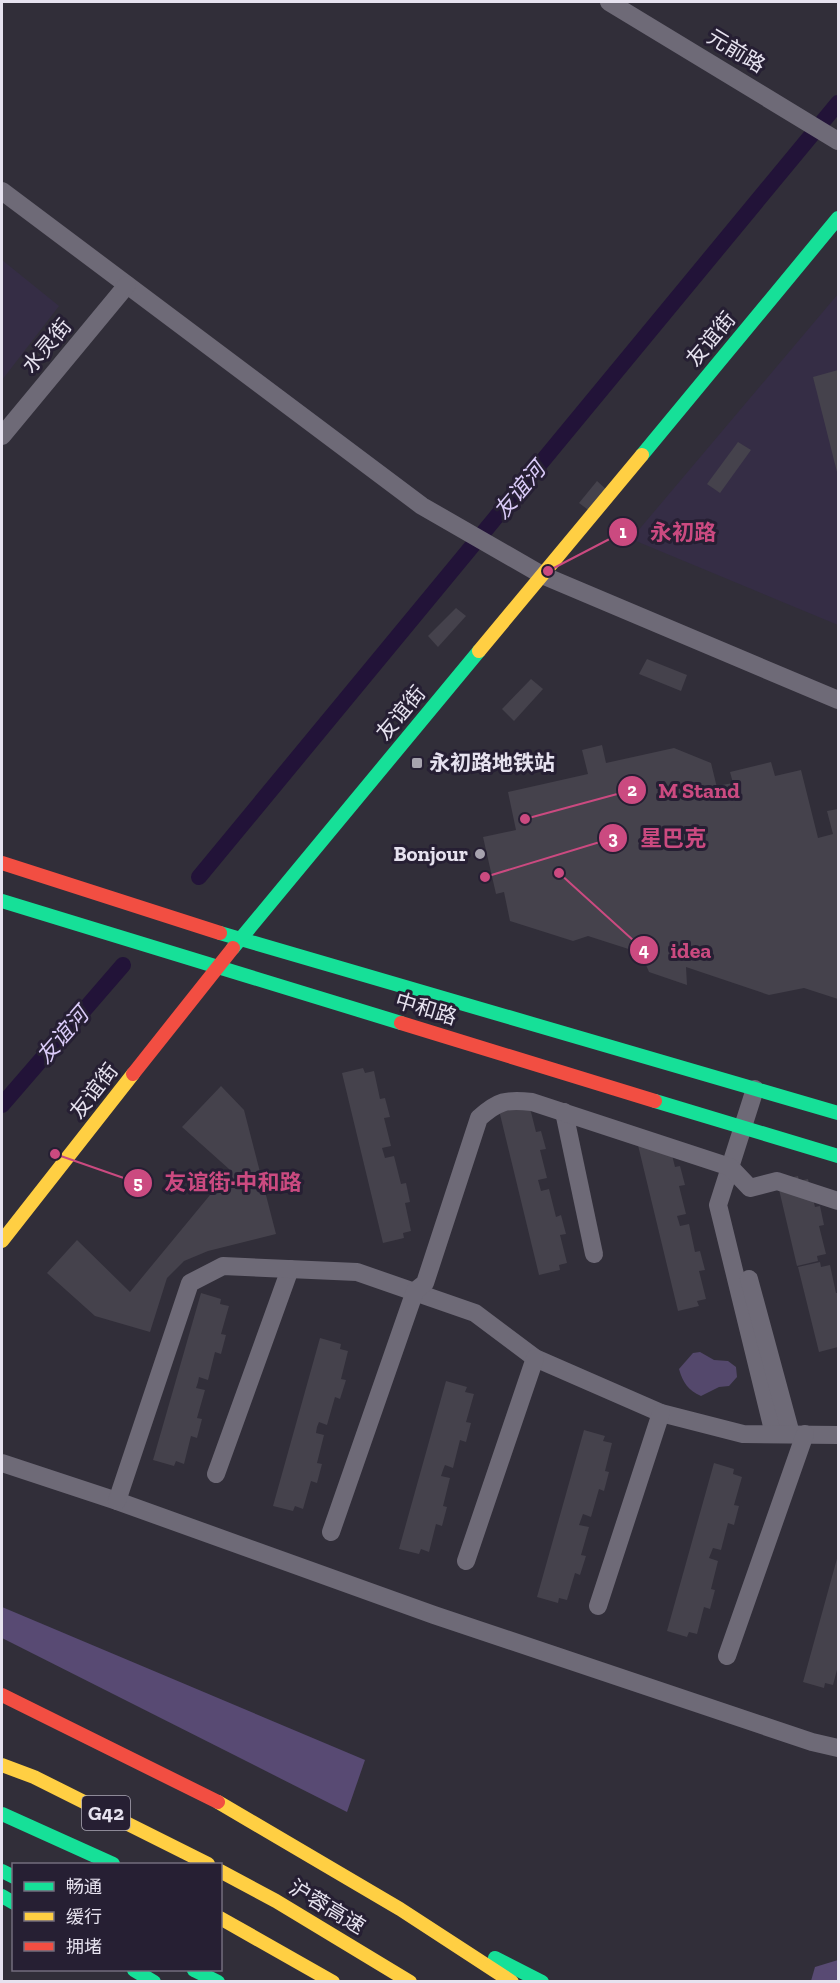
<svg xmlns="http://www.w3.org/2000/svg" width="840" height="1983" viewBox="0 0 840 1983" font-family="'Zilla Slab','Noto Sans SC',serif">
<rect width="100%" height="100%" fill="#312e39"/>
<g fill="#352d45">
<polygon points="2,260 59,306 2,380"/>
<polygon points="838,294 838,625 631,539"/>
</g>
<path fill="#54486c" d="M 700,1352 L 714,1360 L 728,1361 L 736,1367 L 737,1377 L 729,1386 L 719,1387 L 701,1396 C 688,1390 683,1383 679,1369 L 693,1353 Z"/>
<g fill="#584a73">
<polygon points="2,1607 365,1760 347,1812 2,1638"/>
<polygon points="838,1960 838,1981 811,1981 815,1967"/>
</g>
<g fill="none" stroke-linecap="round" stroke-linejoin="round">
<g stroke="#221338" stroke-width="16">
<polyline points="199,877 838,103"/>
<polyline points="2,1105 123,965"/>
</g>
</g>
<g fill="#45424c">
<polygon points="838,370 838,476 813,377"/>
<polygon points="738,442 751,450 720,493 707,484"/>
<polygon points="597,481 608,491 591,512 579,503"/>
<polygon points="456,608 466,616 438,647 428,636"/>
<polygon points="647,659 687,675 681,691 639,674"/>
<polygon points="531,679 543,689 514,721 502,709"/>
<polygon points="602,745 606,763 674,748 711,763 719,796 724,795 722,785 733,783 730,772 771,762 775,776 801,770 818,838 833,834 827,811 838,809 838,999 804,988 769,995 686,967 687,985 649,972 641,953 588,936 573,941 510,921 504,892 496,894 483,837 516,830 508,792 588,774 582,750"/>
<polygon points="363,1068 365,1073 374,1071 380,1099 385,1098 390,1117 384,1118 391,1146 382,1148 385,1158 394,1156 401,1184 406,1183 410,1202 405,1203 411,1231 403,1233 404,1238 383,1243 342,1073"/>
<polygon points="221,1086 244,1110 276,1234 208,1251 184,1261 167,1278 150,1332 95,1316 47,1273 77,1240 130,1292 210,1195 235,1187 229,1169 182,1127"/>
<polygon points="529,1104 536,1132 541,1131 546,1149 540,1150 547,1178 538,1180 541,1191 549,1189 556,1217 561,1215 566,1234 560,1235 567,1263 559,1265 560,1270 539,1275 498,1106"/>
<polygon points="668,1139 675,1167 680,1166 685,1185 679,1186 686,1214 677,1216 680,1226 689,1224 695,1252 700,1251 705,1270 699,1271 706,1299 697,1301 699,1306 678,1311 637,1141"/>
<polygon points="798,1176 799,1181 808,1179 815,1207 820,1206 824,1225 819,1226 826,1254 817,1256 818,1261 797,1266 777,1181"/>
<polygon points="820,1262 821,1267 830,1265 836,1293 838,1293 838,1347 819,1352 798,1267"/>
<polygon points="201,1293 221,1299 220,1304 229,1306 221,1334 226,1335 221,1354 215,1352 208,1380 199,1377 198,1382 196,1388 205,1390 197,1418 202,1419 197,1438 191,1436 184,1464 176,1461 174,1466 153,1460"/>
<polygon points="320,1338 341,1344 340,1349 348,1351 341,1379 346,1380 340,1399 335,1397 327,1425 319,1422 317,1427 316,1433 324,1435 317,1463 322,1464 317,1483 311,1481 303,1509 295,1506 293,1511 273,1506"/>
<polygon points="446,1381 467,1387 465,1392 474,1394 466,1422 471,1423 466,1442 460,1440 453,1468 445,1465 443,1470 441,1476 450,1478 443,1506 447,1507 442,1526 436,1524 429,1552 421,1549 419,1554 399,1549"/>
<polygon points="584,1430 605,1436 603,1441 612,1443 605,1471 609,1472 604,1491 599,1489 591,1517 583,1514 579,1525 589,1527 581,1555 586,1556 580,1575 575,1573 567,1600 559,1598 558,1603 537,1597"/>
<polygon points="714,1463 734,1469 733,1474 742,1477 734,1505 739,1506 734,1525 728,1523 721,1550 713,1548 709,1558 718,1561 711,1589 715,1590 710,1609 704,1607 697,1634 689,1632 687,1637 667,1631"/>
<polygon points="838,1555 838,1666 833,1685 825,1683 824,1688 803,1682"/>
</g>
<g fill="none" stroke-linecap="round" stroke-linejoin="round">
<g stroke="#6e6a77" stroke-width="18">
<polyline points="609,2 838,141"/>
<polyline points="2,191 422,506 542,575 838,700"/>
<polyline points="2,436 127,285"/>
<polyline points="755,1089 718,1205 774,1434"/>
<polyline points="564,1112 594,1254"/>
<polyline points="749,1279 791,1434"/>
<polyline points="2,1463 117,1501 434,1615 812,1742 838,1748"/>
<polyline points="216,1474 290,1269"/>
<polyline points="117,1501 190,1283 223,1266 357,1272 475,1313 535,1358 661,1413 743,1434 838,1435"/>
<path d="M 331,1532 L 415,1291 L 425,1283 L 479,1118 C 498,1101 506,1099 532,1102 L 730,1167 L 750,1188 L 777,1181 L 838,1201"/>
<polyline points="466,1561 535,1358"/>
<polyline points="598,1606 661,1413"/>
<polyline points="727,1656 805,1434"/>
</g>
<g stroke="#16e098" stroke-width="14">
<polyline points="642,455 838,218"/>
<polyline points="2,901 401,1023"/>
<polyline points="220,933 838,1113"/>
<polyline points="233,948 479,651"/>
<polyline points="655,1101 838,1156"/>
<polyline points="2,1814 113,1864"/>
<polyline points="2,1871 14,1877"/>
<polyline points="2,1896 14,1903"/>
<polyline points="495,1958 542,1982"/>
<polyline points="134,1970 154,1982"/>
<polyline points="194,1970 218,1982"/>
</g>
<g stroke="#ffcf43" stroke-width="14">
<polyline points="479,651 642,455"/>
<polyline points="2,1241 133,1074"/>
<polyline points="2,1765 34,1777 208,1864"/>
<polyline points="218,1802 400,1909 512,1982"/>
<polyline points="220,1871 276,1901 410,1982"/>
<polyline points="220,1918 333,1982"/>
</g>
<g stroke="#f24e42" stroke-width="14">
<polyline points="2,863 220,933"/>
<polyline points="401,1023 655,1101"/>
<polyline points="133,1074 233,948"/>
<polyline points="2,1695 218,1802"/>
</g>
</g>
<g fill="#a7a3af" stroke="#261f33" stroke-width="2">
<rect x="411" y="757" width="12" height="12" rx="3"/>
<circle cx="480" cy="854" r="6"/>
</g>
<g text-anchor="middle" stroke-width="6" stroke-linejoin="round" paint-order="stroke">
<rect fill="#261f33" stroke="#aca8b7" stroke-width="1.5" x="82" y="1796" width="48" height="34" rx="4.5"/>
<g font-size="20" font-weight="bold" fill="#e6e2ef">
<text x="106" y="1820">G42</text>
</g>
<g font-size="21" fill="#e6e2ef" stroke="#261f33">
<text transform="translate(736 51) rotate(31)" y="7">元前路</text>
<text transform="translate(711 339) rotate(-50)" y="7">友谊街</text>
<text transform="translate(47 346) rotate(-50)" y="7">水灵街</text>
<text transform="translate(401 713) rotate(-50)" y="7">友谊街</text>
<text transform="translate(426 1009) rotate(17)" y="7">中和路</text>
<text transform="translate(94 1091) rotate(-52)" y="7">友谊街</text>
<text transform="translate(327 1907) rotate(31)" y="7">沪蓉高速</text>
</g>
<g font-size="21" font-weight="bold" fill="#e6e2ef" stroke="#261f33" text-anchor="start">
<text x="429" y="770">永初路地铁站</text>
<text x="468" y="861" text-anchor="end">Bonjour</text>
</g>
<g font-size="22" font-style="italic" fill="#dacbf8" stroke="#261f33">
<text transform="translate(519 490) rotate(-50)" y="8">友谊河</text>
<text transform="translate(62 1035) rotate(-49)" y="8">友谊河</text>
</g>
</g>
<path fill="none" stroke="#cb4a80" stroke-width="2" d="M548 571L623 532M525 819L632 790M485 877L613 838M559 873L644 950M55 1154L138 1183"/>
<g fill="#cb4a80" stroke="#261f33" stroke-width="2">
<circle cx="548" cy="571" r="6"/>
<circle cx="525" cy="819" r="6"/>
<circle cx="485" cy="877" r="6"/>
<circle cx="559" cy="873" r="6"/>
<circle cx="55" cy="1154" r="6"/>
<circle cx="623" cy="532" r="15"/>
<circle cx="632" cy="790" r="15"/>
<circle cx="613" cy="838" r="15"/>
<circle cx="644" cy="950" r="15"/>
<circle cx="138" cy="1183" r="15"/>
</g>
<g font-size="18" text-anchor="middle" font-weight="bold" fill="#fff">
<text x="623" y="538">1</text>
<text x="632" y="796">2</text>
<text x="613" y="844">3</text>
<text x="644" y="956">4</text>
<text x="138" y="1189">5</text>
</g>
<g font-size="22" text-anchor="middle" font-weight="bold" fill="#cb4a80" stroke="#261f33" stroke-width="6" stroke-linejoin="round" paint-order="stroke">
<text x="683" y="540">永初路</text>
<text x="699" y="798">M Stand</text>
<text x="673" y="846">星巴克</text>
<text x="691" y="958">idea</text>
<text x="233" y="1190">友谊街·中和路</text>
</g>
<rect width="840" height="1983" fill="none" stroke="#e6e2ef" stroke-width="6"/>
<rect x="12" y="1863" width="210" height="108" fill="#261f33" stroke="#736d7e" stroke-width="1.5"/>
<rect x="24" y="1882" width="30" height="9" fill="#16e098" stroke="#736d7e" stroke-width="1.5"/>
<text x="66" y="1893" font-size="18" fill="#e6e2ef">畅通</text>
<rect x="24" y="1912" width="30" height="9" fill="#ffcf43" stroke="#736d7e" stroke-width="1.5"/>
<text x="66" y="1923" font-size="18" fill="#e6e2ef">缓行</text>
<rect x="24" y="1942" width="30" height="9" fill="#f24e42" stroke="#736d7e" stroke-width="1.5"/>
<text x="66" y="1953" font-size="18" fill="#e6e2ef">拥堵</text>
</svg>
